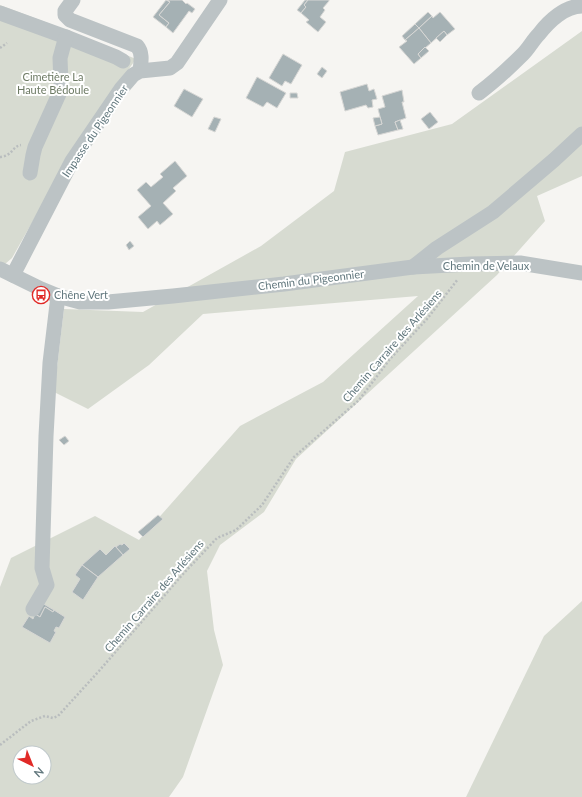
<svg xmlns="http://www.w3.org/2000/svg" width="582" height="797" viewBox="0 0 582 797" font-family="Lato,sans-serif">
<rect width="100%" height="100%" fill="#f6f5f2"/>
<g fill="#d7dbd1" fill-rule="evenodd">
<polygon points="0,5 48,23 136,59 82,134 12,258 5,264 0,264"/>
<path d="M 582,31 L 582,176 L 537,196 L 545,221 L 497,275 L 296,459 L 264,512 L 220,545 L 207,571 L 214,630 L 223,665 L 183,777 L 169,797 L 0,797 L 0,587 L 11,558 L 95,516 L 139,540 L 240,426 L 323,382 L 418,296 L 203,314 L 149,365 L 88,409 L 54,392 L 64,309 L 143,312 L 261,246 L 334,191 L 345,152 L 452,124 ZM 20,753 L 44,753 L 44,777 L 20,777 Z"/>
<polygon points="582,601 582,797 466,797 544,636"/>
</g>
<g fill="#a5b1b4" stroke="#d7d7d5">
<polygon points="166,0 170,2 159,15 169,23 166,27 153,17"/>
<polygon points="168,0 182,0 186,4 187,3 195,9 192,13 189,11 173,33 166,27 169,23 159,15 170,2"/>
<polygon points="305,0 308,0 304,5 306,7 301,13 297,10"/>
<polygon points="308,0 329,0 329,1 323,8 325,10 320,17 326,22 318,32 306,22 309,20 301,13 306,7 304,5"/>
<polygon points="428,12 432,16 419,28 415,24"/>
<polygon points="440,12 455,29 447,35 444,31 431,43 419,28 432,16 433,18"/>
<polygon points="415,24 419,28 405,40 402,36"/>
<polygon points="419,28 431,43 418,54 421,58 414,64 399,47 407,41 405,40"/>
<polygon points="444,31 447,35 440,42 436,38"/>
<polygon points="425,47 429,51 421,58 418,54"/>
<polygon points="283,54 302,65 291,84 285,81 282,86 269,78"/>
<polygon points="322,67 327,71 322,78 317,74"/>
<polygon points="257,77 286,93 277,108 267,102 263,107 246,98"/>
<polygon points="367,84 369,91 374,89 377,99 372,100 373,107 368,108 366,105 345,111 340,92"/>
<polygon points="184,89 203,99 192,117 174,106"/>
<polygon points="402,90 404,102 402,102 406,118 395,122 398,130 378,135 375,126 382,124 378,109 385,107 382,96"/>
<polygon points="290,93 297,93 298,98 290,98"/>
<polygon points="430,112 438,122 429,129 421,119"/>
<polygon points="214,117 221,119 215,132 208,129"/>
<polygon points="380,117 382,124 375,126 373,118"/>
<polygon points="400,120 403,129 398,130 395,122"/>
<polygon points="175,161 187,176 173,188 176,191 163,203 173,214 160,225 157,221 148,229 138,217 151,206 137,190 146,182 151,187 163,177 160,174"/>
<polygon points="130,241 134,246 129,250 126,245"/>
<polygon points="65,436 69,441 64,445 59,440"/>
<polygon points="158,515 163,519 143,537 138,532"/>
<polygon points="124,543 130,549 123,555 116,547 120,544 122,545"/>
<polygon points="115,546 123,555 98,577 82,565 100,549 106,555"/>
<polygon points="82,565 98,577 83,600 72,592 80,579 75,575"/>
<polygon points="42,603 54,610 53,612 45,607 40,617 35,614"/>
<polygon points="45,607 53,612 54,610 65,617 59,628 56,627 54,631 56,632 50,643 22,627 29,616 33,619 35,614 40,617"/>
</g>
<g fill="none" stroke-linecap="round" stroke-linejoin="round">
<g stroke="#b9bdbe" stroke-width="2.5" stroke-dasharray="2 2" stroke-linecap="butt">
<polyline points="0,48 7,43"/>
<path d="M 0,157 C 1,157 6,156 7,155 C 13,152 14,146 21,145"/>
<polyline points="0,745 31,721 45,716 53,718 58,716 99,671 183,574 217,538 236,530 262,505 294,457 359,400 390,359 427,319 458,279"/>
</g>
<g stroke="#bcc3c5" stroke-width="15">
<path d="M 73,0 L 65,11 L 65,15 L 70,20 L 137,46 C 143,53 141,62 140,71"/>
<polyline points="0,13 66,37 116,57 123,61"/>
<path d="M 479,93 C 495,81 509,68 523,54 C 529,48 533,40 539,34 C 549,21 565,6 582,6"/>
<polyline points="30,173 33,155 35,147 59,94 61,84 60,58 63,47 66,37"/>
<polyline points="413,267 437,248 493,212 554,160 582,134"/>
<polyline points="0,269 41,289 58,296 80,302 108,302 173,296 284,284 413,267 470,264 520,263 582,273"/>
<polyline points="13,275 72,161 121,89 133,75 140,71 170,68 177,63 220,0"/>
<polyline points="33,609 47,585 42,568 46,436 50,363 58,296"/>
</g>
</g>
<defs>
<symbol id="bus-ring" viewBox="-11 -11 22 22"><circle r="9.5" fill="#fff" stroke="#e12a27" stroke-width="1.5"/><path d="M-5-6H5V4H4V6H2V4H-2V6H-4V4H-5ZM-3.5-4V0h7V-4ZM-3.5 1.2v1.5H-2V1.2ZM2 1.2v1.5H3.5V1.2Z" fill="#e12a27"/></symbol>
</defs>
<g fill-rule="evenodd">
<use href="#bus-ring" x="31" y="285" width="20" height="20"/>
</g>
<g text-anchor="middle" stroke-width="4" stroke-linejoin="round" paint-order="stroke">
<g font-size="11" fill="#6d7a64" stroke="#fff">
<text x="53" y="81">Cimetière La<tspan x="53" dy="13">Haute Bédoule</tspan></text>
</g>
<g font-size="11" fill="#61777d" stroke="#fff">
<text transform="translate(95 131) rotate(-56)" y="4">Impasse du Pigeonnier</text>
<text x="486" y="270">Chemin de Velaux</text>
<text transform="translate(311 280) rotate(-7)" y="4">Chemin du Pigeonnier</text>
<text transform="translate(392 346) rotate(-49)" y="4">Chemin Carraire des Arlésiens</text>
<text transform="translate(154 596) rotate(-49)" y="4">Chemin Carraire des Arlésiens</text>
</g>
<g font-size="11" fill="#61777d" stroke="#fff" text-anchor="start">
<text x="54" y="299">Chêne Vert</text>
</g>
</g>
<g transform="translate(32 765) rotate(137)"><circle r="19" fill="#ffffff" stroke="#c0c9cb"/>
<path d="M0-3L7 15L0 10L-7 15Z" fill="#e12a27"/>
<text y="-6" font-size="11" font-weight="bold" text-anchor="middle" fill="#61777d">N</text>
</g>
</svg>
